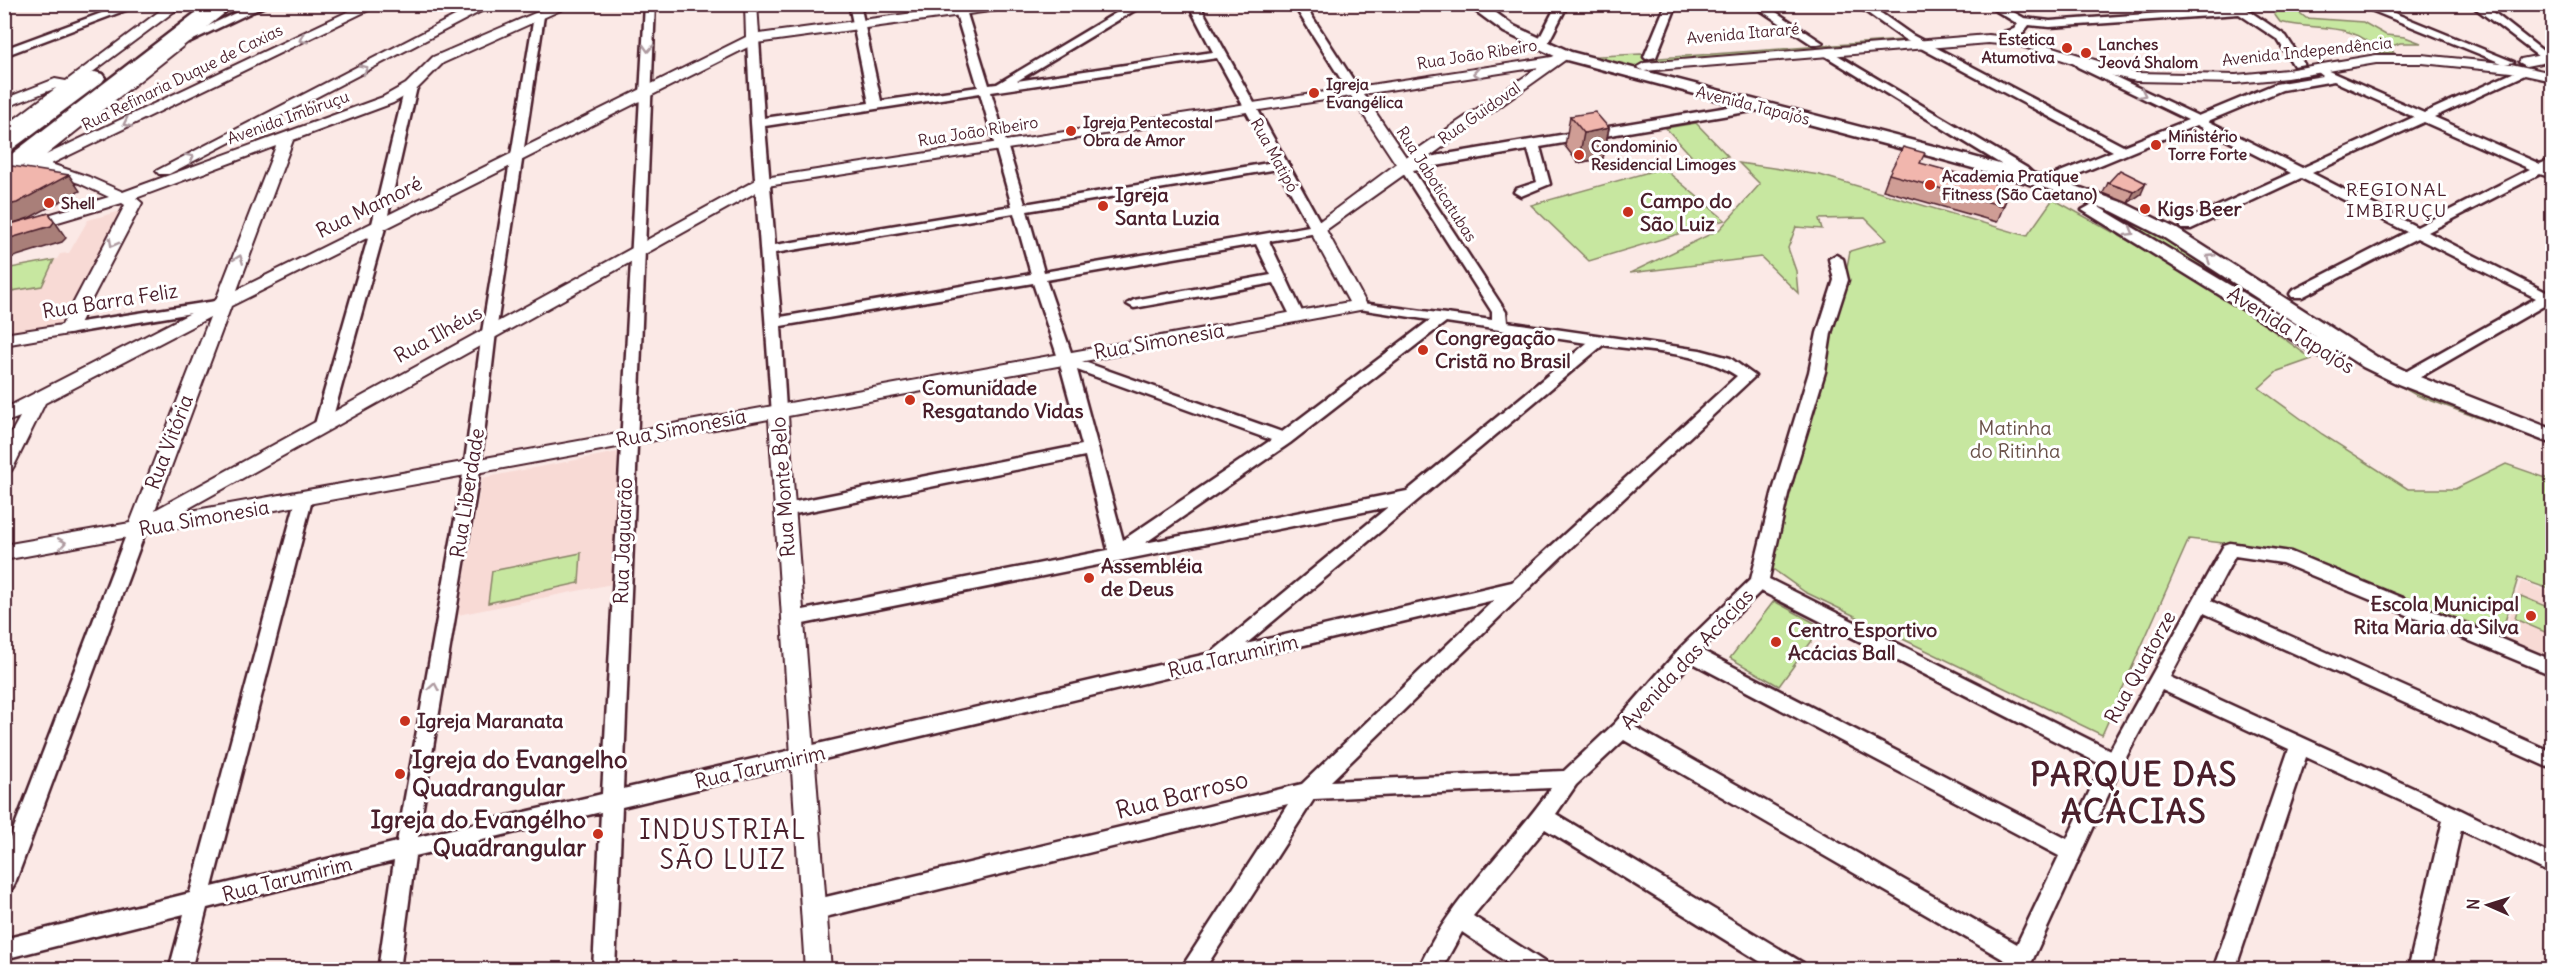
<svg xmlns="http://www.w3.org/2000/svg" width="2557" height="974" viewBox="0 0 2557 974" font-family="Delius,sans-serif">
<rect width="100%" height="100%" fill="#fbe9e6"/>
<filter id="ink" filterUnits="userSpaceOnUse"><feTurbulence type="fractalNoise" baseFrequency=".0167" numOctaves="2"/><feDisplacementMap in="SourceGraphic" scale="12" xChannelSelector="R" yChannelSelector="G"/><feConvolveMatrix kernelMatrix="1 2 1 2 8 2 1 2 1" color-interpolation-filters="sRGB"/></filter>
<g filter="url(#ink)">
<g fill="#f8dad5">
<polygon points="121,211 66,328 5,337 5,268 57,259 60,254 69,253 88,220"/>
<polygon points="618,452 612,584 458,615 482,478"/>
<polygon points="2521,581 2552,593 2552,661 2503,640"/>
</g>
<g fill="#c7e7a0" stroke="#888366" stroke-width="1.5">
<path d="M 2261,5 L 2297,5 L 2295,9 L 2306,18 L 2363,22 L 2386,35 L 2405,37 L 2421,43 L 2400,43 L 2390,47 L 2394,53 L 2379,52 C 2355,21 2314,31 2280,22 L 2274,14 L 2276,12 Z"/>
<polygon points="1902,40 1908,44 1659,62 1629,69 1580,57 1641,54 1659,58"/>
<polygon points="1696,123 1728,156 1696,161 1666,128"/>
<path d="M 1739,163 L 1820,175 L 2027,236 L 2053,199 L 2217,290 L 2312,359 L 2278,371 L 2259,388 L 2322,434 L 2408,489 L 2455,489 L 2506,464 L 2552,480 L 2552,590 L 2518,578 L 2501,635 L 2283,550 L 2189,539 L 2102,735 L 1805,592 L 1770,567 C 1798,462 1831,358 1850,251 L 1887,240 L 1865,218 L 1819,219 L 1822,229 L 1796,227 L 1788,248 L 1796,271 L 1798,293 L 1761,257 L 1630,273 L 1719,230 L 1760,184 Z"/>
<polygon points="1663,168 1725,220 1589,261 1531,205"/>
<polygon points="2086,200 2156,232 2299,325"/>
<polygon points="54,260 42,286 5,292 5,269"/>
<polygon points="2337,348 2550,441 2552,445 2416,395 2341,353"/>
<polygon points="581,553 579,583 488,603 492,571"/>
<polygon points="2521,596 2552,609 2552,635 2515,619"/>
<polygon points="1774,601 1822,627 1779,686 1730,658"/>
</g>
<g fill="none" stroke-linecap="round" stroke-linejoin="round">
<defs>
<g id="minor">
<polygon points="4,4 13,4 4,9"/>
<polygon points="126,4 142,4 4,56 4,49"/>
<polygon points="254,4 269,4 189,42 179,40"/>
<path d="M 645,4 L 655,4 L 623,789 L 1211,653 L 1388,507 L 793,626 L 787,624 L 784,619 L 787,614 L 793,612 L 1108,550 L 1085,456 L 785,516 L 779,514 L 777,510 L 779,506 L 785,504 L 1082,445 L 1059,361 L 1033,283 L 781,326 L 786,410 L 778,415 L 772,414 L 751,123 L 747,39 L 753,36 L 759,39 L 764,118 L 869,103 L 849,4 L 860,4 L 881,101 L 978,87 L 953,4 L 964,4 L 989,85 L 997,84 L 1131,4 L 1145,4 L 1017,81 L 1213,52 L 1188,4 L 1199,4 L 1324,229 L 1317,233 L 1269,241 L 1304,316 L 1302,319 L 1292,319 L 1274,283 L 1134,308 L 1127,304 L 1134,300 L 1271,275 L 1256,244 L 1046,280 L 1073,358 L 1282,432 L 1430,320 L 1359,309 L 1354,308 L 1352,305 L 1354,302 L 1492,320 L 1492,312 L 1398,165 L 1399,162 L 1758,102 L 1764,106 L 1758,110 L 1540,147 L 1550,184 L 1521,196 L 1514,192 L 1516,189 L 1537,182 L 1528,150 L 1413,170 L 1506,312 L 1507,322 L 1700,350 L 1730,358 L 1755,376 L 1563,555 L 1331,781 L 1564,771 L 1615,723 L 1681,647 L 1751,579 L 1772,494 L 1809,372 L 1817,333 L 1834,280 L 1829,259 L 1836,255 L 1843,259 L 1848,280 L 1831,333 L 1825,372 L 1788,494 L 1769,579 L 2110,750 L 2224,545 L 2230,543 L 2291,552 L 2552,660 L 2552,675 L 2282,563 L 2235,556 L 2211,601 L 2552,752 L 2552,769 L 2204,613 L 2170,677 L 2461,810 L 2552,855 L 2552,874 L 2461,830 L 2430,970 L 2408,970 L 2443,820 L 2306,757 L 2235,970 L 2213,970 L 2289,749 L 2162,690 L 2122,765 L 2028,970 L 2005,970 L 2008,962 L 1624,740 L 1576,785 L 1556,814 L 1803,963 L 1806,970 L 1774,970 L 1545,829 L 1473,916 L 1546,963 L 1549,970 L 1518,970 L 1462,932 L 1441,970 L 1418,970 C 1449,899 1508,850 1551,788 L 1314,799 L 1204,970 L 1180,970 L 1288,804 L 813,920 L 805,917 L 802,910 L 805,903 L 813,900 L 1302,784 L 1494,600 L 622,807 L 615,970 L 593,970 L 601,812 L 415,856 L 400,970 L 378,970 L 394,861 L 207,908 L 191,970 L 169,970 L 184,914 L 4,959 L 4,939 L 190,893 L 296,500 L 304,494 L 312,500 L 212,887 L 397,842 L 464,469 L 482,332 L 534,16 L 539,13 L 544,16 L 496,332 L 480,469 L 418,837 L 602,794 ZM 1217,58 L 1274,162 L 1025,204 L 991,92 ZM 980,93 L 1012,206 L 775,245 L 765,126 ZM 1278,169 L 1309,226 L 1044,272 L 1027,211 ZM 1014,213 L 1031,274 L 781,317 L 775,253 ZM 1446,322 L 1587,343 L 1407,491 L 1145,543 L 1290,443 ZM 1603,345 C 1646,352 1700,351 1737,376 L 1512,582 L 1246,644 ZM 1077,370 L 1271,440 L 1123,540 ZM 1761,591 L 2102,765 L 2067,839 L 1701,650 ZM 1691,662 L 2059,856 L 2017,944 L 1635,727 Z"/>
<polygon points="1293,4 1304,4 1361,92 1359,95 1351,95"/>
<polygon points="1441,4 1475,4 1482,8 1477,11"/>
<polygon points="1557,4 1568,4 1546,47 1538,47 1536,45"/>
<polygon points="1666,4 1677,4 1656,57 1646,59 1644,57"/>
<polygon points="1751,4 1764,4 1823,43 1813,45"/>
<path d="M 1855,4 L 1868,4 L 1912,35 L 2123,146 L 2188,120 L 2078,67 L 2069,59 L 2069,55 L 2077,55 L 2086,63 L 2198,116 L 2275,84 L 2323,76 L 2318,72 L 2324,69 L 2424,113 L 2519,70 L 2527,70 L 2527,74 L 2434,117 L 2540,164 L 2552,159 L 2552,168 L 2550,169 L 2552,172 L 2546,176 L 2540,174 L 2428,232 L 2546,292 L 2552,291 L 2552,305 L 2547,304 L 2410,383 L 2400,383 L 2397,379 L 2400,375 L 2536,298 L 2417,238 L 2302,297 L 2292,297 L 2290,294 L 2292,291 L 2407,232 L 2301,178 L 2191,229 L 2181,229 L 2181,223 L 2291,173 L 2197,125 L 2047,187 L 2029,184 L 2017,174 L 1819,52 L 1829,50 L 2027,168 L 2040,180 L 2113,151 L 1904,39 ZM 2334,81 L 2414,117 L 2302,168 L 2208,121 L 2282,90 ZM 2424,122 L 2530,169 L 2417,227 L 2312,173 Z"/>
<polygon points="1985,4 1999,4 2024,18 2050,21 2230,8 2227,4 2239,4 2286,36 2304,64 2294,66 2278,40 2239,14 2050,27 2029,25 2022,34 2008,37 2002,34 2004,32 2014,29 2018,24"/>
<polygon points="2356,4 2372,4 2514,62 2504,64"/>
<polygon points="2470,4 2483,4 2552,58 2543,60"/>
<polygon points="411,83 417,87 385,228 331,424 323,429 315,424 371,228 405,87"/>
<polygon points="222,300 229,304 227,307 68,334 61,329 68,324"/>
<polygon points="137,524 143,526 146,530 15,883 11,890 4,892 4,854 128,530 131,526"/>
</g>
<g id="tertiary">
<polygon points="169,4 184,4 4,138 4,127 56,88 4,108 4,99 55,79 66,81"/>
<path d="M 221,4 L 236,4 L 46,155 L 364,4 L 381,4 L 51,164 L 89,177 L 123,192 L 383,97 L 406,84 L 433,57 L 556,4 L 574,4 L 443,63 L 416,90 L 393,103 L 293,140 L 237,290 L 746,37 L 745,4 L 757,4 L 759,34 L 980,4 L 1018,4 L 1012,8 L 756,43 L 231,306 L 155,510 L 758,179 L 1552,57 L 1565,51 L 1572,55 L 1326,230 L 1367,305 L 1365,309 L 788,416 L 831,970 L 805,970 L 769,419 L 4,560 L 4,545 L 130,523 L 210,317 L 45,403 L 14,466 L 11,471 L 4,473 L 4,446 L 20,417 L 4,423 L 4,409 L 216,300 L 276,146 L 136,198 L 142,203 L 74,333 L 4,345 L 4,334 L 62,325 L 125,205 L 122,203 L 4,238 L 4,228 L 109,197 L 79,183 L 39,170 L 4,185 L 4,175 L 24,166 L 20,162 L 23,159 ZM 1539,67 L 1406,157 L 1363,94 ZM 1351,96 L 1396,164 L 1309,229 L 1349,302 L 180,513 L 767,186 Z"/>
<polygon points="478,4 495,4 169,174 159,174 156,171"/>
<polygon points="1988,35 2028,39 2136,73 2236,75 2287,70 2376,55 2422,55 2511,64 2552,73 2552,81 2511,72 2422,63 2376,63 2287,78 2236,83 2136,81 2105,74 2021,46 1988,43 1644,71 1637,67 1644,63"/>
<polygon points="2552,53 2552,61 2526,66 2519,62 2521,59"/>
</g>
<polygon id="secondary" points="1466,4 1484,4 1514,26 1571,52 1945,149 2064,182 2124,203 2177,229 2377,357 2412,374 2552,429 2552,444 2398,384 2363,367 2335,349 2337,352 2334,357 2320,357 2082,210 2091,205 2097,206 2317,337 2163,237 2112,211 2052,190 1933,157 1559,58 1504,32"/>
<g id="trunk">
<polygon points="207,4 228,4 11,175 4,177 4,160"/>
<polygon points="95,72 102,74 105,78 102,82 11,150 4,152 4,136 88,74"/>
</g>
</defs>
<use href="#minor" stroke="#4a1f2b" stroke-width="5"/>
<use href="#tertiary" stroke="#4a1f2b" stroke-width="4"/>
<use href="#secondary" stroke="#4a1f2b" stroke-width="5"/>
<use href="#trunk" stroke="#4a1f2b" stroke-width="5"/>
<use href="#minor" fill="#fff" fill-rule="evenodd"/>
<use href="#tertiary" fill="#fff" fill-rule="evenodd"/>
<use href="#secondary" fill="#fff" fill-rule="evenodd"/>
<use href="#trunk" fill="#fff" fill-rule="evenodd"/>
</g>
<g fill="#cf9d95" stroke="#4a1f2b" stroke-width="1.5">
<polygon points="1570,116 1609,128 1603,158 1578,163 1565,146"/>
<polygon points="1921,164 2011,188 1997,222 1883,190 1889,174"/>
<polygon points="2108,183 2141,194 2128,203 2103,193"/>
</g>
<g fill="#a97f79" stroke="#4a1f2b" stroke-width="1.5">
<polygon points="1609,128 1603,158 1578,163 1584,133"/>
<polygon points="69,175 80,191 29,218 4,226 4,206"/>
<polygon points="2146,183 2141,194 2128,203 2134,192"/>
<polygon points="49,213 66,238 62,242 4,260 4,240"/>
</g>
<g fill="#f1b6ad" stroke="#4a1f2b" stroke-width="1.5">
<polygon points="1595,112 1609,128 1584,133 1570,116"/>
<polygon points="1903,147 1925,153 1920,163 2011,188 2003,206 1889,174"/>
<polygon points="12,166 69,175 17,203 4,206 4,171"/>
<polygon points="2120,170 2146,183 2134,192 2108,183"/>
<polygon points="49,213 54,222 51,226 4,240 4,226"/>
</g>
<defs><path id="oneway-chevron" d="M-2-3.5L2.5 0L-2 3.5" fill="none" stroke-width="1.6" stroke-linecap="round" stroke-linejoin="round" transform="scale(1.5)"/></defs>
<g stroke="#ae9aa0">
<use href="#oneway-chevron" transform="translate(303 39) rotate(154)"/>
<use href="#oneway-chevron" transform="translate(648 48) rotate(93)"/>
<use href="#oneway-chevron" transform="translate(364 69) rotate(-27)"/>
<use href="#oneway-chevron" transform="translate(1477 73) rotate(171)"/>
<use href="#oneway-chevron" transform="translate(2142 94) rotate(26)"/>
<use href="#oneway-chevron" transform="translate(127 123) rotate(154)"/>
<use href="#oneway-chevron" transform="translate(190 158) rotate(-27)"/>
<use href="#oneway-chevron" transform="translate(2130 232) rotate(30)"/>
<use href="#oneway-chevron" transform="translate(113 243) rotate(118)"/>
<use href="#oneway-chevron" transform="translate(2210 258) rotate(-147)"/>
<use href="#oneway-chevron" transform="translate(239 259) rotate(-69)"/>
<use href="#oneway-chevron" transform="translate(62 543) rotate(-10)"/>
<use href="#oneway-chevron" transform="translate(434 687) rotate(-80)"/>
</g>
</g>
<g fill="#c8321e" stroke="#fff" stroke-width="2">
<circle cx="2067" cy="48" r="6"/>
<circle cx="2086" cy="53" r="6"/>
<circle cx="1314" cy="93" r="6"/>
<circle cx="1071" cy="131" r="6"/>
<circle cx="2156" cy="145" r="6"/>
<circle cx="1579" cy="155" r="6"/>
<circle cx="1930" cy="185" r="6"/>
<circle cx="49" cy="203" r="6"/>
<circle cx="1103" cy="206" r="6"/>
<circle cx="2145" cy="209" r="6"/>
<circle cx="1628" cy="212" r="6"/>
<circle cx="1423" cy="350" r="6"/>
<circle cx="910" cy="400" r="6"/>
<circle cx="1089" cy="578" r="6"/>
<circle cx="2531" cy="616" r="6"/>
<circle cx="1776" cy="642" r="6"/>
<circle cx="405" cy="721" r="6"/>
<circle cx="400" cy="774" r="6"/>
<circle cx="598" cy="834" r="6"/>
</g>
<g text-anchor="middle" stroke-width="6" stroke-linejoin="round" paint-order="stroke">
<g font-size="16" fill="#4a1f2b" stroke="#fff">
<text transform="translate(1743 33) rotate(-5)" y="6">Avenida Itararé</text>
<text transform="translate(2307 51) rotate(-6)" y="6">Avenida Independência</text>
<text transform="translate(1477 54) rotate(-9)" y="6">Rua João Ribeiro</text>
<text transform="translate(182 77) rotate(-26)" y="6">Rua Refinaria Duque de Caxias</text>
<text transform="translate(1753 105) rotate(14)" y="6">Avenida Tapajós</text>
<text transform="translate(1479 113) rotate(-35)" y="6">Rua Guidoval</text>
<text transform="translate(288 117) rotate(-20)" y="6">Avenida Imbiruçu</text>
<text transform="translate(978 131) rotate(-9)" y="6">Rua João Ribeiro</text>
<text transform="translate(1275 155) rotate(61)" y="6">Rua Matipó</text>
<text transform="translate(1437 184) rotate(57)" y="6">Rua Jaboticatubas</text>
</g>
<g font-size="16" font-weight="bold" fill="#4a1f2b" stroke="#fff" text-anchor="start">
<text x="2055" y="45" text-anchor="end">Estetica<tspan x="2055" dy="18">Atumotiva</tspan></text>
<text x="2098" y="50">Lanches<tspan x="2098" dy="18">Jeová Shalom</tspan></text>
<text x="1326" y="90">Igreja<tspan x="1326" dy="18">Evangélica</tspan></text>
<text x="1083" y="128">Igreja Pentecostal<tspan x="1083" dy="18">Obra de Amor</tspan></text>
<text x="2168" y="142">Ministério<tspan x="2168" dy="18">Torre Forte</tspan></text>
<text x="1591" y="152">Condominio<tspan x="1591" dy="18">Residencial Limoges</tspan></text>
<text x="1942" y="182">Academia Pratique<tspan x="1942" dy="18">Fitness (São Caetano)</tspan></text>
<text x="61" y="209">Shell</text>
</g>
<g font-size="18" letter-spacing="1.5" fill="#4a1f2b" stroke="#fff">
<text x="2397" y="196">REGIONAL<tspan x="2397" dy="21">IMBIRUÇU</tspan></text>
</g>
<g font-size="20" font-weight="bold" fill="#4a1f2b" stroke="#fff" text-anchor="start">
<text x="1115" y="202">Igreja<tspan x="1115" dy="23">Santa Luzia</tspan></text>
<text x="1640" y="208">Campo do<tspan x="1640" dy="23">São Luiz</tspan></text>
<text x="2157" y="216">Kigs Beer</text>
<text x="1435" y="345">Congregação<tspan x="1435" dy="23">Cristã no Brasil</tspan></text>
<text x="922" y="395">Comunidade<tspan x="922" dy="23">Resgatando Vidas</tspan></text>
<text x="1101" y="573">Assembléia<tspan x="1101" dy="23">de Deus</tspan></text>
<text x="2519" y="611" text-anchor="end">Escola Municipal<tspan x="2519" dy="23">Rita Maria da Silva</tspan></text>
<text x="1788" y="637">Centro Esportivo<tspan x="1788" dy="23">Acácias Ball</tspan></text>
<text x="417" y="728">Igreja Maranata</text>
</g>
<g font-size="20" fill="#4a1f2b" stroke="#fff">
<text transform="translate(369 207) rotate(-26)" y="7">Rua Mamoré</text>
<text transform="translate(110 301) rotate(-9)" y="7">Rua Barra Feliz</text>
<text transform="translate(2291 330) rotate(32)" y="7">Avenida Tapajós</text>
<text transform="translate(438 334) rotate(-29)" y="7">Rua Ilhéus</text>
<text transform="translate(1159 341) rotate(-10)" y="7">Rua Simonesia</text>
<text transform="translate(681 428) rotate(-11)" y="7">Rua Simonesia</text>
<text transform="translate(169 442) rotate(-69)" y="7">Rua Vitória</text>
<text transform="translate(783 487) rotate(-94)" y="7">Rua Monte Belo</text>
<text transform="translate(467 493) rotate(-81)" y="7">Rua Liberdade</text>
<text transform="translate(204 518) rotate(-10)" y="7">Rua Simonesia</text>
<text transform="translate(623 541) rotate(-88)" y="7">Rua Jaguarão</text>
<text transform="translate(1233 656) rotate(-13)" y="7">Rua Tarumirim</text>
<text transform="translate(1687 659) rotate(-47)" y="7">Avenida das Acácias</text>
<text transform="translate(2140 667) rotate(-61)" y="7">Rua Quatorze</text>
<text transform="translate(760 767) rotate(-13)" y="7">Rua Tarumirim</text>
<text transform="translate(287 879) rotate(-14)" y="7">Rua Tarumirim</text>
</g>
<g font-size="20" fill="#695148" stroke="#fff">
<text x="2015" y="435">Matinha<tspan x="2015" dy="23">do Ritinha</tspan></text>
</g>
<g font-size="24" font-weight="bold" fill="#4a1f2b" stroke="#fff" text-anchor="start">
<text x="412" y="768">Igreja do Evangelho<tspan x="412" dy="28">Quadrangular</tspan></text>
<text x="586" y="828" text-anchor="end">Igreja do Evangélho<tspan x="586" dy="28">Quadrangular</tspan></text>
</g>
<g font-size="24" fill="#4a1f2b" stroke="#fff">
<text transform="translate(1182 795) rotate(-14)" y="8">Rua Barroso</text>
</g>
<g font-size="26" letter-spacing="1.5" fill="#4a1f2b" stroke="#fff">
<text x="723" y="839">INDUSTRIAL<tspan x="723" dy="30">SÃO LUIZ</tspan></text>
</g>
<g font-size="32" font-weight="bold" letter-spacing="1.5" fill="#4a1f2b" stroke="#fff">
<text x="2134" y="786">PARQUE DAS<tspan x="2134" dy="37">ACÁCIAS</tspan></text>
</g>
</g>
<rect width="2557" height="974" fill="none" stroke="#fff" stroke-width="24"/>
<rect x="12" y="12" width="2533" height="950" fill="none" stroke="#4a1f2b" stroke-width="2" filter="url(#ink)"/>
<g transform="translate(2488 905) rotate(273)" stroke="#ffffff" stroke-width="4.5" paint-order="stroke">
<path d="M0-4.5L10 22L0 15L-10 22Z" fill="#4a1f2b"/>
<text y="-9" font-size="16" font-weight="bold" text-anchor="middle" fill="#4a1f2b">N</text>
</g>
</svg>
